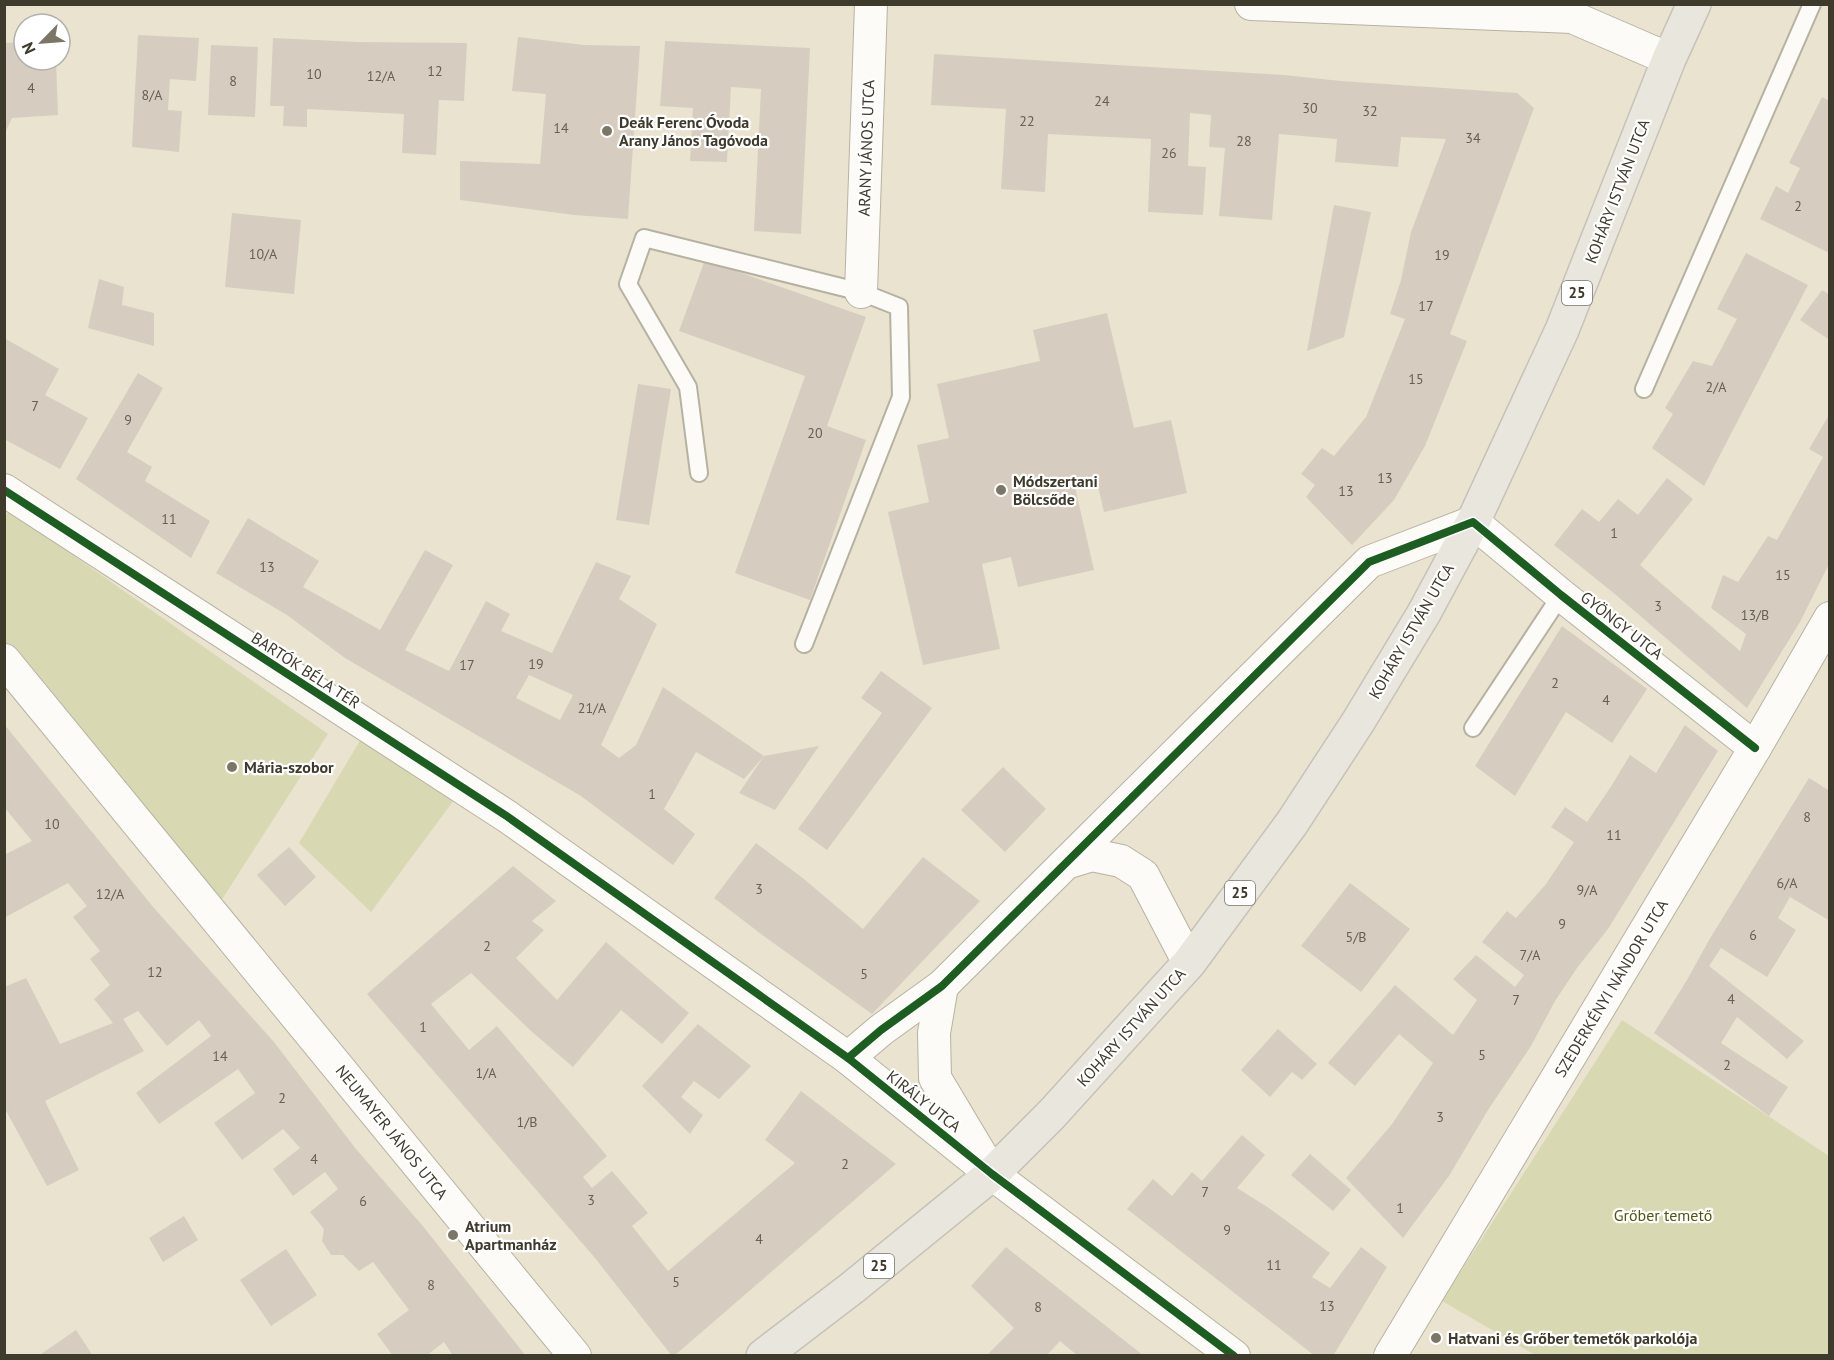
<svg xmlns="http://www.w3.org/2000/svg" width="1834" height="1360" viewBox="0 0 1834 1360" font-family="'PT Sans',sans-serif">
<rect width="100%" height="100%" fill="#eae3d0"/>
<g fill="#d8d9b2">
<polygon points="10,511 328,734 221,901 5,644 4,517"/>
<polygon points="364,734 454,800 371,912 299,843"/>
<polygon points="1622,1020 1829,1156 1829,1355 1535,1355 1442,1301"/>
</g>
<g fill="#d6cdc0" fill-rule="evenodd">
<polygon points="138,35 199,38 196,81 170,79 168,110 182,111 179,152 132,147"/>
<polygon points="518,37 584,45 640,46 628,219 574,215 460,200 460,161 540,164 546,94 512,91"/>
<polygon points="273,38 358,42 467,43 464,101 439,100 436,155 402,153 404,114 307,109 307,127 283,126 284,106 270,106"/>
<polygon points="665,41 810,48 801,234 754,231 761,89 731,87 727,162 690,161 693,108 660,106"/>
<polygon points="24,42 24,60 56,60 58,115 12,118 4,135 4,43"/>
<polygon points="211,45 258,47 255,117 208,115"/>
<polygon points="934,54 1284,75 1341,81 1517,93 1534,108 1450,334 1467,341 1425,446 1394,500 1352,545 1306,497 1315,485 1301,474 1322,448 1334,456 1366,417 1405,319 1390,314 1401,280 1411,232 1446,139 1401,137 1398,167 1335,162 1337,139 1279,134 1272,220 1219,216 1225,148 1209,147 1211,115 1190,113 1188,166 1206,167 1203,215 1148,212 1151,139 1048,134 1045,192 1001,189 1006,109 931,105"/>
<polygon points="1822,97 1830,101 1830,247 1827,252 1760,219 1776,186 1788,193 1800,168 1789,163"/>
<polygon points="1334,205 1371,212 1344,337 1307,351"/>
<polygon points="232,213 301,220 294,294 225,287"/>
<polygon points="1746,253 1808,285 1704,486 1652,448 1673,414 1665,408 1693,361 1712,366 1737,319 1717,309"/>
<polygon points="705,260 866,317 827,426 866,440 810,600 735,573 805,376 679,331"/>
<polygon points="99,279 124,287 122,305 154,313 154,346 88,328"/>
<polygon points="1822,290 1830,295 1830,337 1828,339 1800,320"/>
<polygon points="1107,313 1134,428 1171,420 1187,493 1104,512 1097,482 1075,487 1094,570 1018,587 1011,557 982,564 1000,649 923,665 888,512 929,502 917,445 949,438 937,384 1040,361 1033,330"/>
<polygon points="4,338 59,369 45,395 88,418 60,469 4,439"/>
<polygon points="138,373 163,388 127,452 152,467 145,481 210,521 191,558 76,479"/>
<polygon points="638,384 671,389 649,525 616,520"/>
<polygon points="1830,413 1830,562 1800,622 1747,708 1616,595 1554,545 1582,509 1599,522 1618,499 1638,515 1667,478 1693,499 1640,565 1740,651 1746,634 1711,608 1723,575 1738,582 1768,536 1777,540 1823,457 1809,449"/>
<path d="M 248,518 L 319,561 L 303,587 L 380,630 L 425,550 L 453,565 L 405,650 L 449,671 L 486,601 L 510,614 L 501,631 L 552,653 L 596,562 L 631,576 L 619,599 L 657,624 L 601,745 L 619,758 L 636,745 L 663,687 L 764,756 L 744,779 L 696,752 L 664,809 L 695,834 L 673,865 L 581,796 L 345,658 L 287,615 L 216,573 ZM 529,675 L 573,695 L 560,720 L 516,698 Z"/>
<polygon points="1562,626 1647,689 1612,743 1566,712 1515,796 1475,766"/>
<polygon points="881,671 932,708 827,850 798,829 882,713 861,698"/>
<polygon points="4,724 154,908 274,1042 356,1149 422,1225 526,1356 453,1356 444,1342 426,1356 393,1356 377,1334 409,1310 373,1262 359,1271 343,1255 331,1255 322,1241 324,1229 310,1212 338,1189 325,1172 293,1196 273,1169 300,1148 283,1129 242,1160 214,1123 255,1093 238,1069 159,1124 136,1093 211,1036 199,1020 167,1046 138,1011 123,1019 144,1051 45,1101 79,1170 47,1186 4,1107 4,987 26,978 60,1044 113,1023 94,999 110,985 90,959 100,951 73,917 87,906 68,883 4,918 4,855 32,841 4,807"/>
<polygon points="1685,725 1718,751 1608,929 1577,968 1555,1001 1531,1046 1488,1110 1449,1176 1403,1238 1346,1178 1392,1124 1433,1063 1399,1034 1355,1086 1328,1063 1395,985 1453,1035 1477,1000 1453,979 1476,955 1515,987 1524,975 1482,942 1507,911 1516,918 1546,884 1574,842 1551,827 1565,807 1587,822 1612,785 1630,755 1656,773"/>
<polygon points="819,746 775,810 739,793 764,756"/>
<polygon points="1003,767 1046,809 1005,852 961,810"/>
<polygon points="1809,778 1830,791 1830,921 1790,897 1778,918 1796,930 1767,977 1721,948 1709,966 1804,1041 1787,1059 1737,1017 1721,1043 1788,1087 1769,1116 1654,1033 1687,980 1709,940"/>
<polygon points="756,843 804,879 863,929 923,857 980,901 872,1014 761,934 714,898"/>
<polygon points="289,847 316,877 285,906 257,875"/>
<polygon points="513,866 556,901 532,921 544,930 516,958 557,1000 606,942 689,1013 662,1044 621,1010 573,1067 531,1031 471,973 431,1004 469,1050 497,1026 607,1156 583,1177 592,1188 612,1171 648,1213 632,1226 668,1271 795,1163 765,1140 801,1091 896,1164 674,1356 672,1356 595,1258 367,994"/>
<polygon points="1350,883 1410,929 1361,992 1301,946"/>
<polygon points="698,1024 751,1066 719,1099 694,1081 681,1097 703,1115 690,1134 642,1086"/>
<polygon points="1278,1029 1317,1064 1302,1080 1292,1072 1270,1097 1241,1070"/>
<polygon points="1242,1135 1265,1155 1237,1188 1269,1208 1330,1253 1312,1277 1330,1288 1361,1247 1387,1267 1333,1356 1315,1356 1127,1209 1153,1179 1172,1196 1192,1172 1202,1181"/>
<polygon points="1310,1154 1351,1190 1333,1211 1291,1175"/>
<polygon points="184,1216 198,1240 163,1262 149,1238"/>
<polygon points="1006,1247 1144,1356 1078,1356 1060,1341 1046,1356 986,1356 1014,1328 971,1286"/>
<polygon points="286,1249 317,1295 271,1326 240,1280"/>
<polygon points="76,1330 93,1356 38,1356"/>
</g>
<g fill="none" stroke-linecap="round" stroke-linejoin="round">
<defs>
<g id="lane">
<polyline points="1644,389 1812,4"/>
<polyline points="699,473 688,387 628,284 644,238 861,292 899,307 901,397 804,644"/>
<polyline points="1473,728 1561,595"/>
</g>
<g id="street">
<polyline points="1251,4 1572,17 1669,59"/>
<polyline points="861,292 871,4"/>
<polyline points="4,490 508,817 848,1058 992,1174 1234,1356"/>
<polyline points="4,660 575,1356"/>
<polyline points="1066,863 1092,855 1121,861 1143,875 1189,963"/>
<polyline points="942,986 934,1033 935,1078 981,1155"/>
<polyline points="848,1058 881,1030 942,986 1369,562 1473,522 1561,595 1755,748"/>
<polyline points="1390,1356 1755,748 1830,618"/>
</g>
<polyline id="primary" points="763,1356 852,1288 992,1174 1052,1114 1189,963 1292,823 1358,722 1424,613 1473,522 1562,330 1669,59 1694,4"/>
</defs>
<use href="#lane" stroke="#b6b2a2" stroke-width="20"/>
<use href="#street" stroke="#b6b2a2" stroke-width="34"/>
<use href="#primary" stroke="#c6c2b9" stroke-width="36"/>
<use href="#lane" stroke="#fcfbf8" stroke-width="16"/>
<use href="#street" stroke="#fcfbf8" stroke-width="32"/>
<use href="#primary" stroke="#e9e6de" stroke-width="33"/>
<defs>
<g id="cycleway">
<polyline points="4,490 508,817 848,1058 992,1174 1234,1356"/>
<polyline points="848,1058 881,1030 942,986 1369,562 1473,522 1561,595 1755,748"/>
</g>
</defs>
<use href="#cycleway" stroke="#fff" stroke-width="11"/>
<use href="#cycleway" stroke="#1b5e20" stroke-width="8"/>
</g>
<g fill="#7b7665" stroke="#fff" stroke-width="2">
<circle cx="607" cy="131" r="6"/>
<circle cx="1001" cy="490" r="6"/>
<circle cx="232" cy="767" r="6"/>
<circle cx="453" cy="1235" r="6"/>
<circle cx="1436" cy="1338" r="6"/>
</g>
<g text-anchor="middle" stroke-width="4.5" stroke-linejoin="round" paint-order="stroke">
<g font-size="14" fill="#656051">
<text x="435" y="76">12</text>
<text x="314" y="79">10</text>
<text x="381" y="81">12/A</text>
<text x="233" y="86">8</text>
<text x="31" y="93">4</text>
<text x="152" y="100">8/A</text>
<text x="1102" y="106">24</text>
<text x="1310" y="113">30</text>
<text x="1370" y="116">32</text>
<text x="1027" y="126">22</text>
<text x="561" y="133">14</text>
<text x="1473" y="143">34</text>
<text x="1244" y="146">28</text>
<text x="1169" y="158">26</text>
<text x="1798" y="211">2</text>
<text x="263" y="259">10/A</text>
<text x="1442" y="260">19</text>
<text x="1426" y="311">17</text>
<text x="1416" y="384">15</text>
<text x="1716" y="392">2/A</text>
<text x="35" y="411">7</text>
<text x="128" y="425">9</text>
<text x="815" y="438">20</text>
<text x="1385" y="483">13</text>
<text x="1346" y="496">13</text>
<text x="169" y="524">11</text>
<text x="1614" y="538">1</text>
<text x="267" y="572">13</text>
<text x="1783" y="580">15</text>
<text x="1658" y="611">3</text>
<text x="1755" y="620">13/B</text>
<text x="536" y="669">19</text>
<text x="467" y="670">17</text>
<text x="1555" y="688">2</text>
<text x="1606" y="705">4</text>
<text x="592" y="713">21/A</text>
<text x="652" y="799">1</text>
<text x="1807" y="822">8</text>
<text x="52" y="829">10</text>
<text x="1614" y="840">11</text>
<text x="1787" y="888">6/A</text>
<text x="759" y="894">3</text>
<text x="1587" y="895">9/A</text>
<text x="110" y="899">12/A</text>
<text x="1562" y="929">9</text>
<text x="1753" y="940">6</text>
<text x="1356" y="942">5/B</text>
<text x="487" y="951">2</text>
<text x="1530" y="960">7/A</text>
<text x="155" y="977">12</text>
<text x="864" y="979">5</text>
<text x="1731" y="1004">4</text>
<text x="1516" y="1005">7</text>
<text x="423" y="1032">1</text>
<text x="1482" y="1060">5</text>
<text x="220" y="1061">14</text>
<text x="1727" y="1070">2</text>
<text x="486" y="1078">1/A</text>
<text x="282" y="1103">2</text>
<text x="1440" y="1122">3</text>
<text x="527" y="1127">1/B</text>
<text x="314" y="1164">4</text>
<text x="845" y="1169">2</text>
<text x="1205" y="1197">7</text>
<text x="591" y="1205">3</text>
<text x="363" y="1206">6</text>
<text x="1400" y="1213">1</text>
<text x="1227" y="1235">9</text>
<text x="759" y="1244">4</text>
<text x="1274" y="1270">11</text>
<text x="676" y="1287">5</text>
<text x="431" y="1290">8</text>
<text x="1327" y="1311">13</text>
<text x="1038" y="1312">8</text>
</g>
<g fill="#fff" stroke="#79766b" stroke-width="1.5">
<rect x="1562" y="281" width="30" height="24" rx="4.5"/>
<rect x="1225" y="881" width="30" height="24" rx="4.5"/>
<rect x="864" y="1254" width="30" height="24" rx="4.5"/>
</g>
<g font-size="15" font-weight="bold" fill="#3f3b2c">
<text x="1577" y="298">25</text>
<text x="1240" y="898">25</text>
<text x="879" y="1271">25</text>
</g>
<g font-size="16" font-weight="bold" fill="#3f3b2c" stroke="#fff" text-anchor="start">
<text x="619" y="128">Deák Ferenc Óvoda<tspan x="619" dy="18">Arany János Tagóvoda</tspan></text>
<text x="1013" y="487">Módszertani<tspan x="1013" dy="18">Bölcsőde</tspan></text>
<text x="244" y="773">Mária-szobor</text>
<text x="465" y="1232">Atrium<tspan x="465" dy="18">Apartmanház</tspan></text>
<text x="1448" y="1344">Hatvani és Grőber temetők parkolója</text>
</g>
<g font-size="16" fill="#3f3b2c" stroke="#fff">
<text transform="translate(866 148) rotate(-88)" y="6">ARANY JÁNOS UTCA</text>
<text transform="translate(1617 191) rotate(-69)" y="6">KOHÁRY ISTVÁN UTCA</text>
<text transform="translate(1622 625) rotate(38)" y="6">GYÖNGY UTCA</text>
<text transform="translate(1411 631) rotate(-60)" y="6">KOHÁRY ISTVÁN UTCA</text>
<text transform="translate(306 670) rotate(33)" y="6">BARTÓK BÉLA TÉR</text>
<text transform="translate(1611 988) rotate(-59)" y="6">SZEDERKÉNYI NÁNDOR UTCA</text>
<text transform="translate(1131 1027) rotate(-48)" y="6">KOHÁRY ISTVÁN UTCA</text>
<text transform="translate(924 1101) rotate(38)" y="6">KIRÁLY UTCA</text>
<text transform="translate(392 1132) rotate(51)" y="6">NEUMAYER JÁNOS UTCA</text>
</g>
<g font-size="16" fill="#51570f" stroke="#fff">
<text x="1663" y="1221">Grőber temető</text>
</g>
</g>
<rect width="1834" height="1360" fill="none" stroke="#3f3b2c" stroke-width="12"/>
<g transform="translate(42 42) rotate(245)"><circle r="28" fill="#ffffff" stroke="#b2b1ab" stroke-width="1.5"/>
<path d="M0-4.5L10 22L0 15L-10 22Z" fill="#7b7665"/>
<text y="-9" font-size="16" font-weight="bold" text-anchor="middle" fill="#3f3b2c">N</text>
</g>
</svg>
